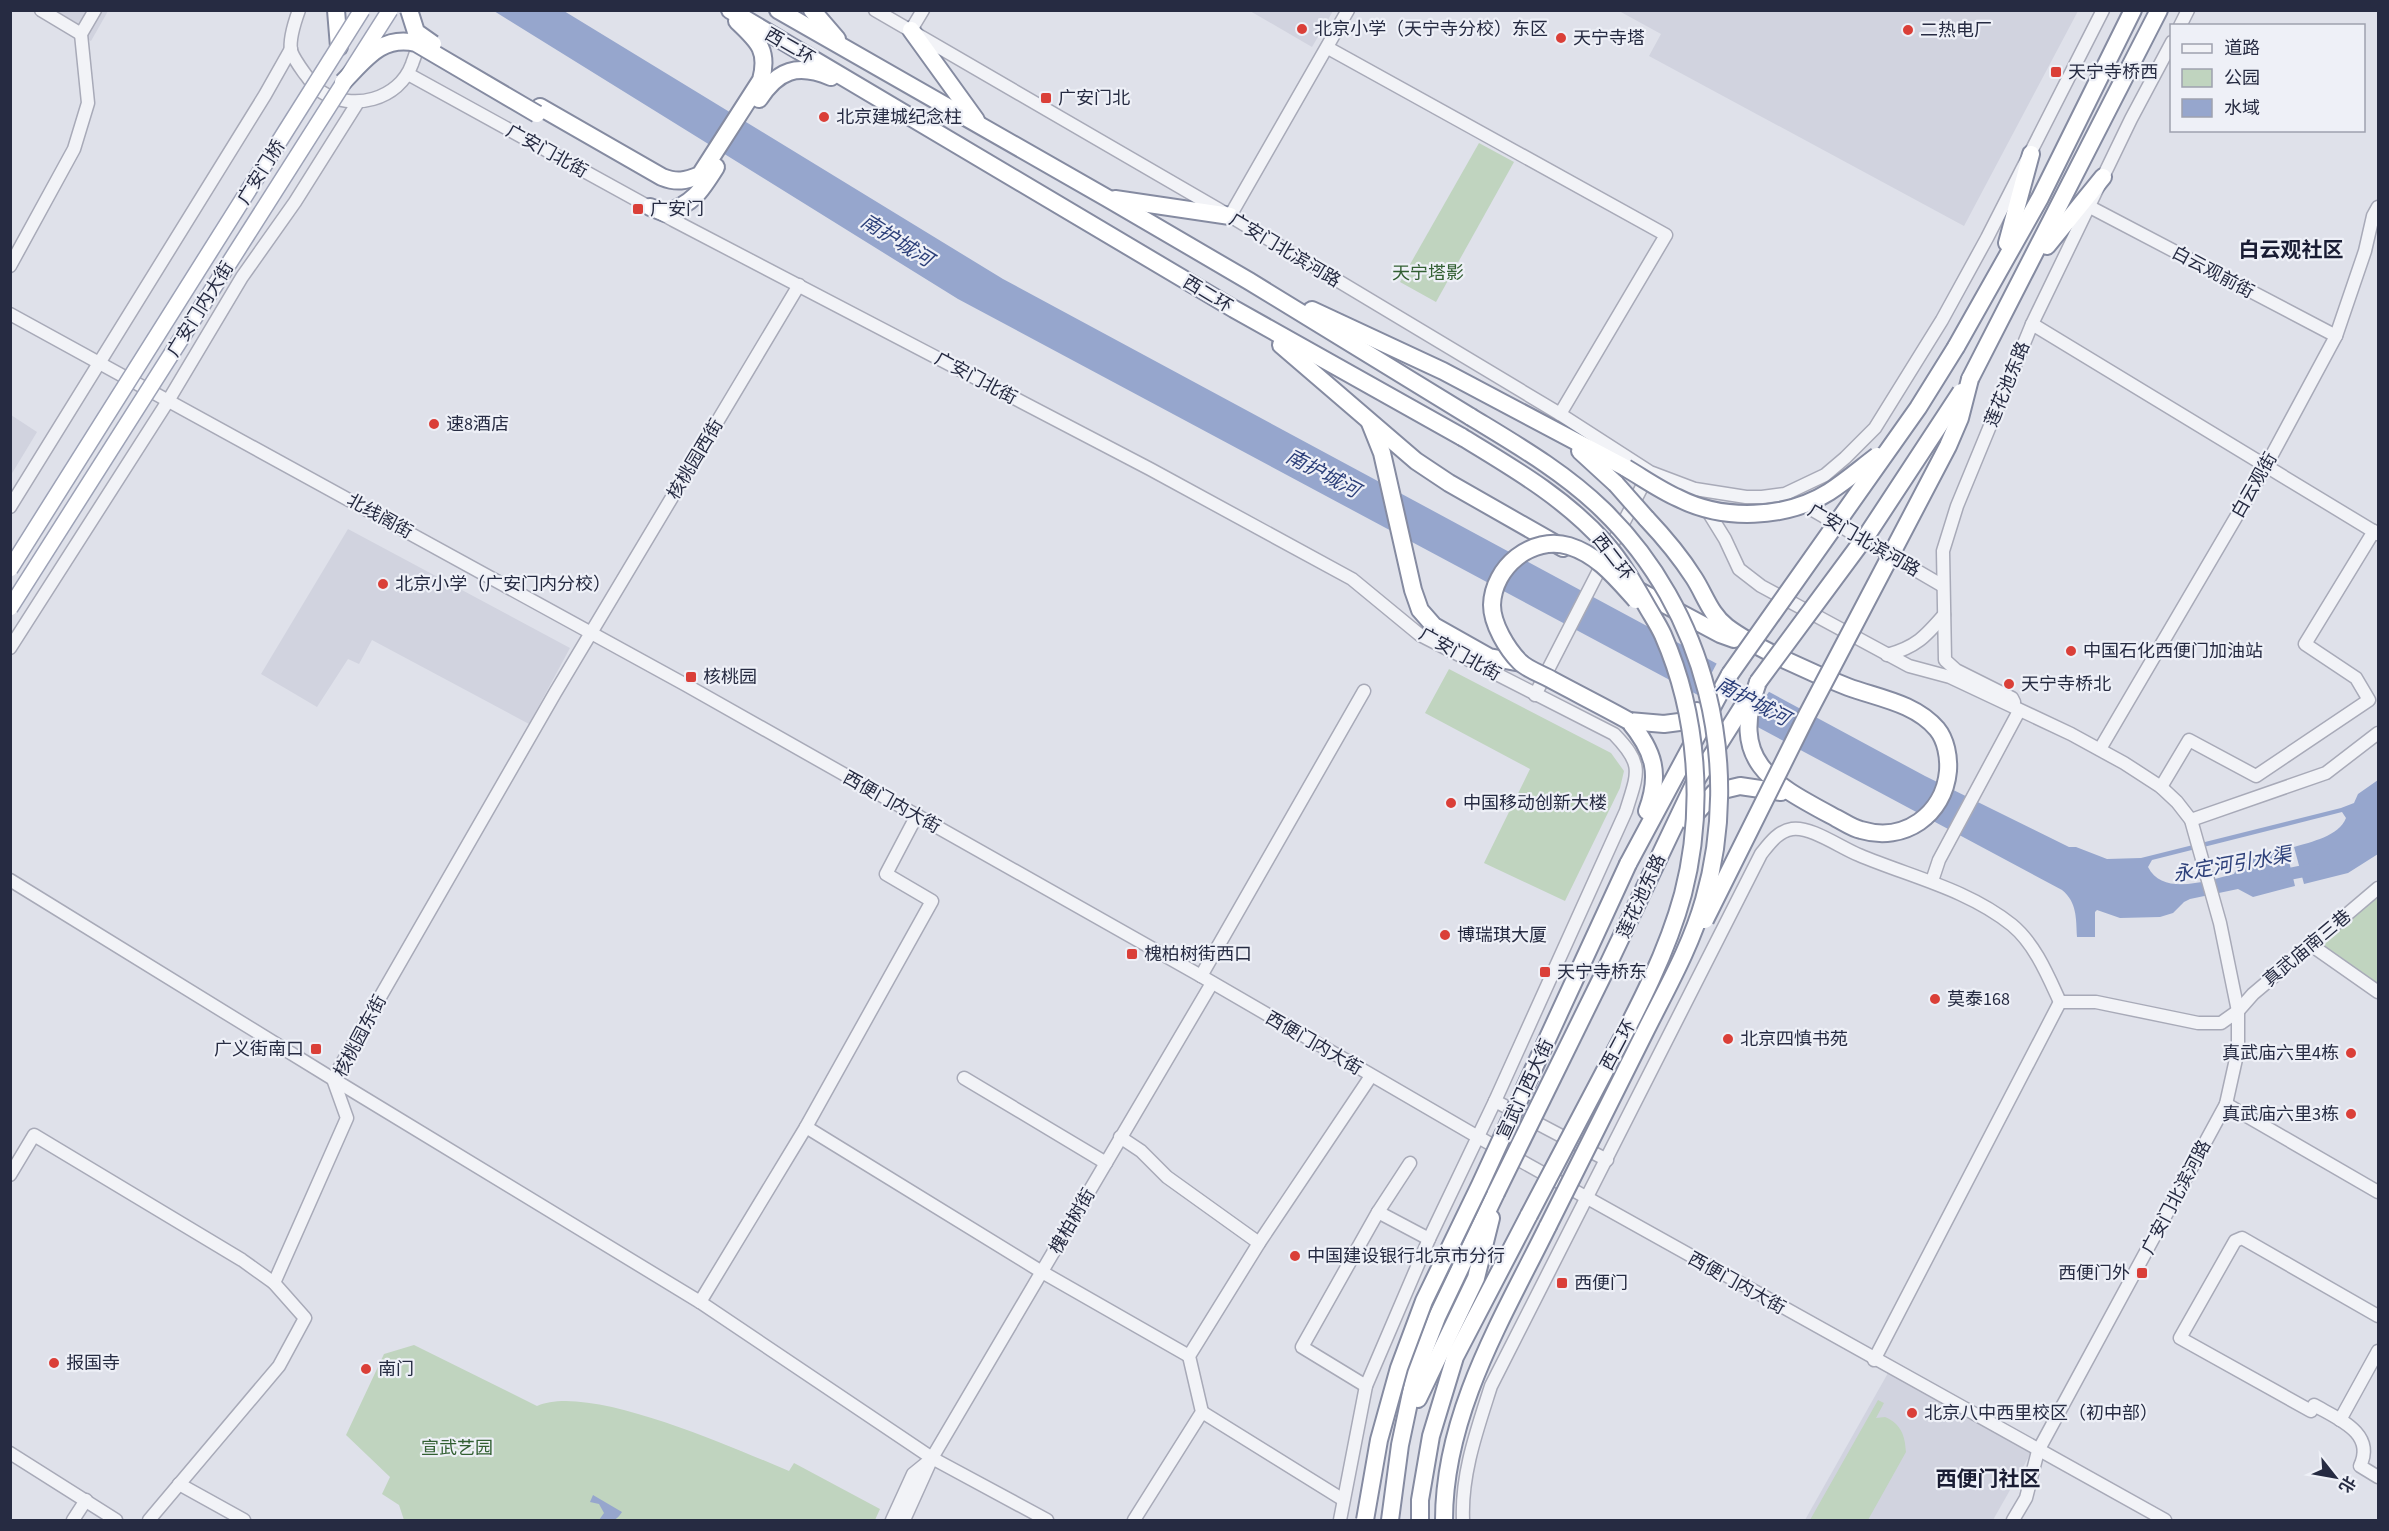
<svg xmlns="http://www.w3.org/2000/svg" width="2389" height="1531" viewBox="0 0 2389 1531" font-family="'Source Sans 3','Noto Sans SC',sans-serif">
<rect width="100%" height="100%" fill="#dfe1ea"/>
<g fill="#d1d3df">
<polygon points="33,11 108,11 91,41"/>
<polygon points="1250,11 1333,11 1312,47"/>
<polygon points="1619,11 2078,11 1964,226 1649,56 1661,34"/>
<polygon points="11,415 37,432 11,475"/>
<polygon points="348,529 570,648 529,724 372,640 359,664 348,659 317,707 261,674"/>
<polygon points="1888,1373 2031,1453 1993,1520 1805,1520"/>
</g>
<g fill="#c0d4bf">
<polygon points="1479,143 1514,162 1436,302 1400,282"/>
<polygon points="1449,669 1611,753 1624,771 1620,788 1565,901 1484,863 1530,769 1425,713"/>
<polygon points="2378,888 2378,991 2311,945"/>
<path d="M 414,1345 L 537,1406 C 588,1382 736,1449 789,1471 L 794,1463 L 880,1509 L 875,1520 L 404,1520 L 399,1505 L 382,1494 L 390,1477 L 346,1435 L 384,1354 Z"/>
<path d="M 1878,1400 L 1884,1403 L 1876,1418 L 1885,1417 C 1901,1424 1905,1435 1906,1452 L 1868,1520 L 1810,1520 Z"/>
</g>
<g fill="#96a6cd">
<path d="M 494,11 L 564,11 L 1003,279 L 1925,776 L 2069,847 L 2076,847 L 2107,859 L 2141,858 L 2341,808 L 2354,803 L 2358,794 L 2378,780 L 2378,854 L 2348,873 L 2304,884 L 2294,847 C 2311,842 2339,836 2346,818 L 2342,812 L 2152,860 L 2148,867 C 2163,897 2209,880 2234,874 L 2240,861 L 2286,849 L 2295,886 L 2253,897 L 2238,889 L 2190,899 L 2184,902 L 2173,913 L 2160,917 L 2120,918 L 2097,910 L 2095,912 L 2095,937 L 2077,937 C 2076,918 2077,902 2062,890 L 958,299 Z"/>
<path d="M 593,1495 L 622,1512 C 616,1522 611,1521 599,1520 L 604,1513 L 599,1504 L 590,1502 Z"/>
</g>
<polygon fill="#dfe1ea" points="1718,661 1771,689 1746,724 1698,699"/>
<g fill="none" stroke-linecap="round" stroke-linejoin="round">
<polyline stroke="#96a6cd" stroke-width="12" points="2275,877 2314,869"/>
<defs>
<g id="minor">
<polyline points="41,10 81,34"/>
<path d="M 299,10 C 295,21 289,40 291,51 C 294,59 300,67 305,74 C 310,80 314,87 320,91 C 352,112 399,100 412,64 C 415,55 419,48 418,38"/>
<polyline points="875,10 1230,216 1560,414 1650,472 1695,489 1746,497 1762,497 1785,494 1825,475 1845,458 1875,428 1942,320 1987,238 2103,10"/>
<polyline points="2180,26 2188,10"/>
<polyline points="911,30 923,10"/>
<polyline points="1328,48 1666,235 1560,414"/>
<path d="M 408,74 L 673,220 L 1150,469 L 1352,579 L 1420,635 L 1614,734 C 1644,765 1638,772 1626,811 L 1495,1101 L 1429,1239 L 1366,1386 L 1340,1520"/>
<polyline points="2090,207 2336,336"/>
<polyline points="1230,216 1348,10"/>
<polyline points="10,266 74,149 88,103 81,34 95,10"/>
<polyline points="10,314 686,685 1201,976 1478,1137 2165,1520"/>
<polyline points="2032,324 2378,534"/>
<polyline points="1799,502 1943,586"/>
<polyline points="1704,505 1725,539 1739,569 1761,586 1909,666 1950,677 2071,734 2124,763 2161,787 2177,802 2191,820 2220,923 2238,1011 2238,1050 2226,1104 2038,1451 2026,1498 2013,1520"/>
<polyline points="10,507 265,95 291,49"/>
<polyline points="10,648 168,401 242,277 295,202 358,102"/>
<path d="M 1887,655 C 1916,647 1925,637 1944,615"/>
<polyline points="1535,695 1649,473"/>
<polyline points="2014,702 2012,698 1956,670 1945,660 1943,551 1957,506 2032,324 2131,119 2172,42"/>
<polyline points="2100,749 2266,466 2336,336 2365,251 2373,216 2378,207"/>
<polyline points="2161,787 2189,740 2256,776 2369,700 2356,678 2305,644 2374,531"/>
<polyline points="2191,820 2326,773 2378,733"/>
<polyline points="10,880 333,1079 700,1302 932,1458 1047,1520"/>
<polyline points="1932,881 1939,860 2019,711"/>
<polyline points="2311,945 2378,992"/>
<polyline points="1201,976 1364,691"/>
<polyline points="2060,1002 2096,1002 2198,1023 2221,1023 2238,1011 2253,994 2378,888"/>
<polyline points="964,1078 1106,1163"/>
<polyline points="1495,1101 1607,1160"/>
<polyline points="2226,1104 2378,1192"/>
<polyline points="806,1127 1042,1272 1189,1356"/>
<polyline points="1120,1137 1141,1151 1167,1177 1259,1243"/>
<polyline points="10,1175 34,1135 242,1260 274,1283"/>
<polyline points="1378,1212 1429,1239"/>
<polyline points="700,1302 806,1127 932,901 886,874 917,815"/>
<polyline points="1874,1360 2060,1002"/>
<polyline points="1366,1386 1302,1347 1378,1212 1410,1163"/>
<path d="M 2314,1405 C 2338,1419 2376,1433 2360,1466 L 2378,1477"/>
<polyline points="2311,1411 2180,1338 2235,1241 2242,1238 2378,1316"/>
<polyline points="1202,1412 1342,1499"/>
<polyline points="2340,1420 2378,1351"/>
<polyline points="10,1453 116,1520"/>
<polyline points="179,1484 244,1520"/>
<polyline points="73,1520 86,1500"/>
<polyline points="149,1520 279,1366 305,1318 274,1283 347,1118 333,1079 555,693 799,285"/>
<polyline points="892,1520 913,1474 929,1461"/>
<polyline points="904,1520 932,1458 1212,983"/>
<polyline points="1134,1520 1202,1412 1189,1356 1259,1243 1371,1076"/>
<path d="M 1463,1520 C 1461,1474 1477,1430 1491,1386 L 1761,854 C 1769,844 1778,831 1792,829 C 1811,826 1841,848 1859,855 C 1911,877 1967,889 2012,925 C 2035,944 2048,976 2060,1002"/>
</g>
<g id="highway">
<polyline points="336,10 339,47"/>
<polyline points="730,10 1234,309 1462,437"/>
<polyline points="778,10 1107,198 1249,281 1471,417"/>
<polyline points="812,10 837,39"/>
<polyline points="911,30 976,120"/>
<path d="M 759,99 C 778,70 797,63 831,77"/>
<path d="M 540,107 L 662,177 C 677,183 685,181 700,175 L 761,80 C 769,50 758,41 737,21"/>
<polyline points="1115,199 1230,216"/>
<path d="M 650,207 L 665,213 C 693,204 701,191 716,167"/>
<polyline points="2007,243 2031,154"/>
<polyline points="2047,246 2103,177"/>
<polyline points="1312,310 1443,371 1626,468"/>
<polyline points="1281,345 1416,461 1449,483 1563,548"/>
<polyline points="1956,347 2040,198 2133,10"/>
<polyline points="1970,379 2159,10"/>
<polyline points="1370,423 1382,453 1413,590 1420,610 1434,626 1489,657 1521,663"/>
<polyline points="1580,451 1616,484"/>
<path d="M 1646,518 C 1664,537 1680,556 1694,578 C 1705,595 1710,614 1727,627 C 1755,648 1814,674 1848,687 C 1878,698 1915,703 1937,729 C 1946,740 1949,757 1948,771 C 1944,815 1904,843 1861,830 C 1852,828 1844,822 1836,818 C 1773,784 1728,763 1758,682"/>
<polyline points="1632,587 1720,634 1734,639"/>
<path d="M 1629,721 C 1654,751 1661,774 1647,811"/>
<polyline points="1629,721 1664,724 1687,721 1697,711"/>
<polyline points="1689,821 1715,792 1740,786 1781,792"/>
<polyline points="1628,864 1730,674"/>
<polyline points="1605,971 1695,782 1748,698"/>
<polyline points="1418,1399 1476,1278 1491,1218"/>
<polyline points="1390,1520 1400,1445 1415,1374 1437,1317 1496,1193"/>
<polyline points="1420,1520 1420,1500 1431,1436 1455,1357 1529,1215"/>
<path d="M 1444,1520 C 1444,1414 1502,1319 1548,1226"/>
</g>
</defs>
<use href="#minor" stroke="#a8aab8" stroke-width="15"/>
<use href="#highway" stroke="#858ba1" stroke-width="20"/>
<use href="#minor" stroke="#f2f3f7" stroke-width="12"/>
<use href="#highway" stroke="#fff" stroke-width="16"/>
<defs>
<g id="major-bridge">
<polyline points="10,569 362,10"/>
<polyline points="10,608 390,10"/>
</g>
<g id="highway-bridge">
<polyline points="409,10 416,32 433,44"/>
<path d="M 343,82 C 365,60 381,35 416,43 L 537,114"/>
<path d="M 1471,417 C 1517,445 1564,472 1603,510 C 1706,610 1743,763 1704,900 C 1691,946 1667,988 1646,1030 C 1613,1096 1580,1161 1548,1226"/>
<path d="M 1462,437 C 1513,468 1565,498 1605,543 C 1621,561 1633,582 1645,603 C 1651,614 1658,624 1663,635 C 1698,715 1705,809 1683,894 C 1667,953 1638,1008 1610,1061 C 1583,1112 1556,1164 1529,1215"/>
<path d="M 1626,468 C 1643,478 1660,490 1678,498 C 1723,521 1786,519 1829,492 C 1846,481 1861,468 1877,456"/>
<polyline points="1616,484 1646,518"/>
<polyline points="1730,674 1918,408 1956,347"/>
<polyline points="1758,682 1869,532 1961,392"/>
<path d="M 1629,721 C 1604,707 1578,694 1552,680 C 1542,674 1528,670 1520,662 C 1507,649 1492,624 1492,605 C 1493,567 1532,535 1569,546 C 1598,555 1616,578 1636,600"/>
<polyline points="1705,920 1807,715 1948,446 1960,418 1970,379"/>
<polyline points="1496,1193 1605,971"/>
<polyline points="1365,1520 1379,1440 1399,1368 1424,1301 1480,1185 1628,864"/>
</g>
</defs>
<use href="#major-bridge" stroke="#9da2b6" stroke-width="18" stroke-linecap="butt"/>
<use href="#highway-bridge" stroke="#858ba1" stroke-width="20" stroke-linecap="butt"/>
<use href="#major-bridge" stroke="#fff" stroke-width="15"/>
<use href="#highway-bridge" stroke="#fff" stroke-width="16"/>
</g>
<g fill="#da3f38" stroke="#eef0f7" stroke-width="2">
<circle cx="1302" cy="29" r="6"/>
<circle cx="1908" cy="30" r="6"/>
<circle cx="1561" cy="38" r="6"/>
<rect x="2050" y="66" width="12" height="12" rx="3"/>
<rect x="1040" y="92" width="12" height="12" rx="3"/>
<circle cx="824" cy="117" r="6"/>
<rect x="632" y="203" width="12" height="12" rx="3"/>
<circle cx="434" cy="424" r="6"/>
<circle cx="383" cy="584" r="6"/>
<circle cx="2071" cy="651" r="6"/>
<rect x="685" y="671" width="12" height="12" rx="3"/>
<circle cx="2009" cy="684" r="6"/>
<circle cx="1451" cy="803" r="6"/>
<circle cx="1445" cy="935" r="6"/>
<rect x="1126" y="948" width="12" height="12" rx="3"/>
<rect x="1539" y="966" width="12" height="12" rx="3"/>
<circle cx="1935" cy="999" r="6"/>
<circle cx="1728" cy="1039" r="6"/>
<rect x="310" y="1043" width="12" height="12" rx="3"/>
<circle cx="2351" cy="1053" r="6"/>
<circle cx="2351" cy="1114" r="6"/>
<circle cx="1295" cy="1256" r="6"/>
<rect x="2136" y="1267" width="12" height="12" rx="3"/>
<rect x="1556" y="1277" width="12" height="12" rx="3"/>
<circle cx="54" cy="1363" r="6"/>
<circle cx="366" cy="1369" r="6"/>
<circle cx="1912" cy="1413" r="6"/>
</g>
<g text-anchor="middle" stroke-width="4.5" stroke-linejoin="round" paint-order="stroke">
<g font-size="18" fill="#262b42" stroke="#eef0f7" text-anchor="start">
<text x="1314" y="35">北京小学（天宁寺分校）东区</text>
<text x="1920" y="36">二热电厂</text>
<text x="1573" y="44">天宁寺塔</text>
<text x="2068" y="78">天宁寺桥西</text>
<text x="1058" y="104">广安门北</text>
<text x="836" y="123">北京建城纪念柱</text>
<text x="650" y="215">广安门</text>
<text x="446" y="430">速8酒店</text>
<text x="395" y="590">北京小学（广安门内分校）</text>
<text x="2083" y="657">中国石化西便门加油站</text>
<text x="703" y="683">核桃园</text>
<text x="2021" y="690">天宁寺桥北</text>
<text x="1463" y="809">中国移动创新大楼</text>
<text x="1457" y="941">博瑞琪大厦</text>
<text x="1144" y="960">槐柏树街西口</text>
<text x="1557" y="978">天宁寺桥东</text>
<text x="1947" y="1005">莫泰168</text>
<text x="1740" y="1045">北京四慎书苑</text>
<text x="304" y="1055" text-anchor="end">广义街南口</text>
<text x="2339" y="1059" text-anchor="end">真武庙六里4栋</text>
<text x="2339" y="1120" text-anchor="end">真武庙六里3栋</text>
<text x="1307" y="1262">中国建设银行北京市分行</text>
<text x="2130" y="1279" text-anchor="end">西便门外</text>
<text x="1574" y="1289">西便门</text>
<text x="66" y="1369">报国寺</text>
<text x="378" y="1375">南门</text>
<text x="1924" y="1419">北京八中西里校区（初中部）</text>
</g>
<g font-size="18" fill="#262b42" stroke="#eef0f7">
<text transform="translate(790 46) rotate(30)" y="6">西二环</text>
<text transform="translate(547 151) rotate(29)" y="6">广安门北街</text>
<text transform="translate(261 172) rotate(-58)" y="6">广安门桥</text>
<text transform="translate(1285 250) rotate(31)" y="6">广安门北滨河路</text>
<text transform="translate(2213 272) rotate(28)" y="6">白云观前街</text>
<text transform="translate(1208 294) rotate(31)" y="6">西二环</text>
<text transform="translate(200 309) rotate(-58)" y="6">广安门内大街</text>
<text transform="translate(976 378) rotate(28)" y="6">广安门北街</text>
<text transform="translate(2007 384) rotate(-68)" y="6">莲花池东路</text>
<text transform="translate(695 459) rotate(-59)" y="6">核桃园西街</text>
<text transform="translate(2254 485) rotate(-60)" y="6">白云观街</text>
<text transform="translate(380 516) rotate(29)" y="6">北线阁街</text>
<text transform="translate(1864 540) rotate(30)" y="6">广安门北滨河路</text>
<text transform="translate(1613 557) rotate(52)" y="6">西二环</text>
<text transform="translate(1460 654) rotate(29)" y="6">广安门北街</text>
<text transform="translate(892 802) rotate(29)" y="6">西便门内大街</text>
<text transform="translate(1641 896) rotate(-65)" y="6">莲花池东路</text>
<text transform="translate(2307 948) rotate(-40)" y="6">真武庙南三巷</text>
<text transform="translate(360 1036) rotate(-62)" y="6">核桃园东街</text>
<text transform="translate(1314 1043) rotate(30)" y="6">西便门内大街</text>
<text transform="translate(1618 1045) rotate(-62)" y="6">西二环</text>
<text transform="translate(1525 1089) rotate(-65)" y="6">宣武门西大街</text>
<text transform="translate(2176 1197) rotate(-62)" y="6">广安门北滨河路</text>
<text transform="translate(1072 1221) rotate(-60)" y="6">槐柏树街</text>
<text transform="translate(1737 1283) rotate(29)" y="6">西便门内大街</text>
</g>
<g font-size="18" fill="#325f32" stroke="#eef0f7">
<text x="1428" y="279">天宁塔影</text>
<text x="457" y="1454">宣武艺园</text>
</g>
<g font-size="20" font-style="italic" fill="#2d407a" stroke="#eef0f7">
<text transform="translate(897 240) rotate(32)" y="7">南护城河</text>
<text transform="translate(1323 473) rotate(28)" y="7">南护城河</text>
<text transform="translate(1753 701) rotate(28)" y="7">南护城河</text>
<text transform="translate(2232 864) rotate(-10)" y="7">永定河引水渠</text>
</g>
<g font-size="21" font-weight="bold" fill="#191c33" stroke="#eef0f7">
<text x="2291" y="257">白云观社区</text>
<text x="1988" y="1486">西便门社区</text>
</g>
</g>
<rect width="2389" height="1531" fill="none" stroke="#262b42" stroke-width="24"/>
<rect x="2170" y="24" width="195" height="108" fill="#eef0f7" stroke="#9ea1af" stroke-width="1.5"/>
<rect x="2182" y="44" width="30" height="9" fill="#f2f3f7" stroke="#9ea1af" stroke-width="1.5"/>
<text x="2224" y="54" font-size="18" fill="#262b42">道路</text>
<rect x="2182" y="69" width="30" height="18" fill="#c0d4bf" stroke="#9ea1af" stroke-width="1.5"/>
<text x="2224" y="84" font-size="18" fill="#262b42">公园</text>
<rect x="2182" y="99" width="30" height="18" fill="#96a6cd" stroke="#9ea1af" stroke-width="1.5"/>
<text x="2224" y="114" font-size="18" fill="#262b42">水域</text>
<g transform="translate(2335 1477) rotate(121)" stroke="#eef0f7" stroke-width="4.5" paint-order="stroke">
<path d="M0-4.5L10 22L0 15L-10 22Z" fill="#262b42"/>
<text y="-9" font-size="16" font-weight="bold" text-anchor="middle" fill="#262b42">北</text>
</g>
</svg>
